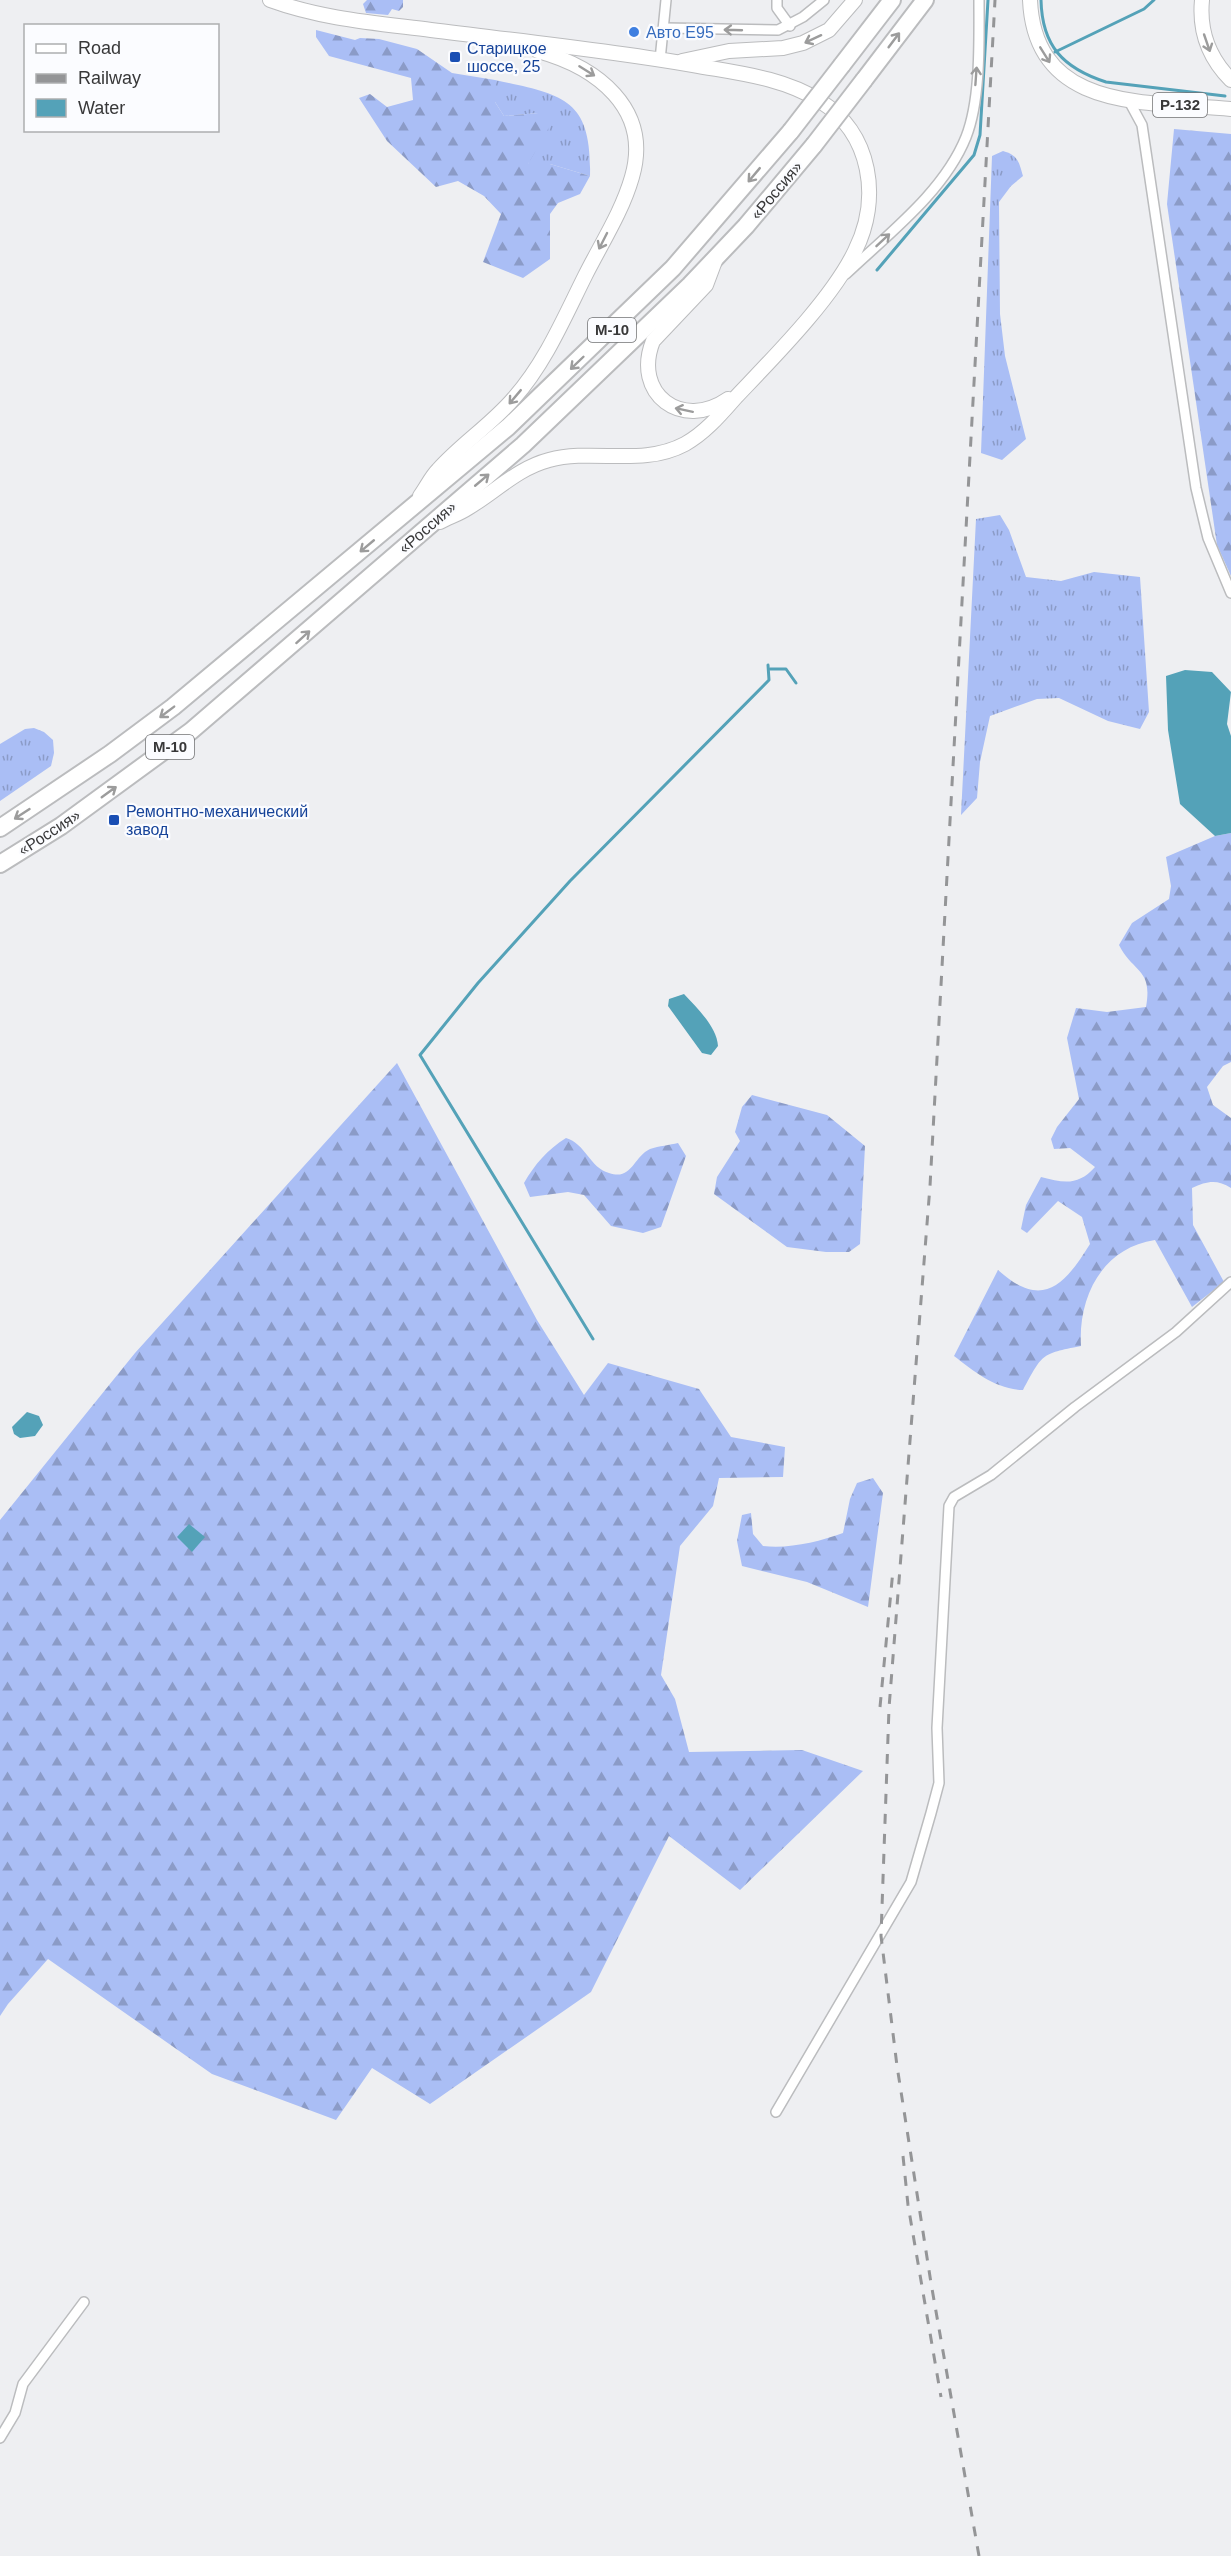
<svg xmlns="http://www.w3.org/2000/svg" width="1231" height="2556" viewBox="0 0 1231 2556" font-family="Helvetica,sans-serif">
<defs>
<pattern id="grass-tufts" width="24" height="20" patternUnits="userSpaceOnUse" patternTransform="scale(1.5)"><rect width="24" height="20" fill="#aabef5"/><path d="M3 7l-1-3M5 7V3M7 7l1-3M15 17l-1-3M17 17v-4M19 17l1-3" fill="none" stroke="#8b9bc7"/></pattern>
<pattern id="forest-firs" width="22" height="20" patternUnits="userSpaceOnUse" patternTransform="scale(1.5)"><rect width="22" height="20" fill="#aabef5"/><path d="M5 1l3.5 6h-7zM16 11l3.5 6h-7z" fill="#8b9bc7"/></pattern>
</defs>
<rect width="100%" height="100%" fill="#eeeff2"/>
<g fill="url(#grass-tufts)">
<path d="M 495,80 C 562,95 592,97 590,176 L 550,164 L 528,164 L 538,113 L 504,116 L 495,102 Z"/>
<path d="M 1003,151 C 1018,155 1019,162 1023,176 L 1011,186 L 999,202 L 1000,314 L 1005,356 L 1026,439 L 1002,460 L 981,453 L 992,156 Z"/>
<polygon points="1000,515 1009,530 1026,577 1061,581 1094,572 1140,577 1149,712 1140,729 1108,721 1059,698 1037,699 990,716 980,762 977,798 961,815 976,519"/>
<polygon points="34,728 44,732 53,740 54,753 51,766 0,801 0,744 25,729"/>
</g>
<g fill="url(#forest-firs)">
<polygon points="367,0 403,0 403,7 399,11 392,9 388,15 366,13 363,4"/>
<polygon points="316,30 355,40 360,38 379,39 417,49 452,73 495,80 495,102 504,116 538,113 551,124 528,164 550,164 590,176 580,194 558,203 550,214 550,259 523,278 483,262 501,214 484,196 458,181 436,187 387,141 359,98 370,94 387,107 413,100 411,78 329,56 316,37"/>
<polygon points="1174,129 1231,134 1231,576 1217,545 1167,204"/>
<path d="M 1231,833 L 1231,1062 L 1223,1066 L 1207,1087 L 1213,1105 L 1231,1118 L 1231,1188 C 1217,1179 1207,1181 1192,1188 L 1193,1225 L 1224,1282 L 1192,1307 L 1155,1240 C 1102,1248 1078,1297 1081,1346 C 1040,1354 1043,1354 1023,1390 C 995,1389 975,1372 954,1356 L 998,1270 C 1042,1310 1064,1286 1090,1244 L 1082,1217 L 1058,1201 L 1027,1233 L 1021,1229 L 1026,1205 L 1041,1177 C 1064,1183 1078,1186 1095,1167 L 1070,1148 L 1054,1149 L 1051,1139 L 1057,1127 L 1079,1099 L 1067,1038 L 1076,1008 L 1107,1012 L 1146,1007 C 1153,968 1133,973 1119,945 L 1132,923 L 1169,899 L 1171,886 L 1166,857 L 1215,836 Z"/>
<polygon points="397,1063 537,1320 584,1395 608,1363 699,1389 731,1437 785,1447 783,1477 719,1478 713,1506 680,1546 661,1675 675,1699 689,1752 802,1750 863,1771 740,1890 669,1836 591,1992 430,2104 372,2068 336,2120 212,2074 48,1959 8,2004 0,2016 0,1520 135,1353"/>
<polygon points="752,1095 827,1115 865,1146 860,1244 849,1252 826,1252 787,1247 714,1194 717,1177 740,1141 735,1132 742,1107"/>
<path d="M 566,1138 C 585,1143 590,1168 609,1173 C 632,1181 633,1157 650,1149 C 659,1146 670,1145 678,1143 L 686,1156 L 661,1227 L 643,1233 L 611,1226 L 584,1195 L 568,1192 L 530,1197 L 524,1183 C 535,1164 547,1150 566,1138 Z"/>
<path d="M 873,1478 L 883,1493 L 868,1607 L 807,1582 L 742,1566 L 737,1541 L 742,1515 L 751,1513 L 753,1534 L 763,1546 C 789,1549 818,1542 843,1533 L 850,1499 L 857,1483 Z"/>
</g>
<g fill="#54a2b8">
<polygon points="1185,670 1212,672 1231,692 1227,724 1231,736 1231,833 1215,836 1180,804 1168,730 1166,676"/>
<path d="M 684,994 C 697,1008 717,1027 718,1046 L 711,1055 L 702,1053 L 668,1006 L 669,999 Z"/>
<polygon points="27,1412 39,1416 43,1425 35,1436 20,1438 14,1434 12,1427"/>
<polygon points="189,1524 205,1537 192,1552 177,1537"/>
</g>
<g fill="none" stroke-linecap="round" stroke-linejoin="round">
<g stroke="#54a2b8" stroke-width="3">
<path d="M 1041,0 C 1042,46 1063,68 1106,82 L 1225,96"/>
<polyline points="1055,52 1144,9 1154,0"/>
<polyline points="877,270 974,155 980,135 988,0"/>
<polyline points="770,669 786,669 796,683"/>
<polyline points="593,1339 420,1055 478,983 570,881 769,680 768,665"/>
</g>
<defs>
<g id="street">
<polyline points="777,0 777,8 790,26"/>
<polyline points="665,28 778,30 803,17 824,0"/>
<polyline points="660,60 666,0"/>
<polyline points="1129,101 1142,125 1196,488 1208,538 1231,593"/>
<path d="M 846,274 C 888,234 944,192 966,137 C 981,99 979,40 979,0"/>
<polyline points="776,2112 911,1882 931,1813 939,1783 937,1728 949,1506 954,1497 991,1475 1075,1407 1176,1332 1231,1282"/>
<polyline points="0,2438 15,2413 23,2384 84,2302"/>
</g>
<g id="primary">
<path d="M 270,0 C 322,19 376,23 431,30 C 518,41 607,50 693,65 C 736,73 782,77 820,101 C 872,134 881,199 855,251 C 832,299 773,358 736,397 C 721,414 705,433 685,444 C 642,467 594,448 549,460 C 518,468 495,492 468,508 C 459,514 449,517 440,522"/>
<path d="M 1030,0 C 1035,113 1148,101 1231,109"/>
<path d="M 1202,0 C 1199,31 1209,58 1231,80"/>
<polyline points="682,61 729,51 783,48 803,43 829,30 855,0"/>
<path d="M 715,261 L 706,285 L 653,341 C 632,394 682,431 728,399"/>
<path d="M 420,496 C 426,488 431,477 438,470 C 461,444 491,425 514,398 C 545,363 564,318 585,276 C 601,244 622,212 632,177 C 652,108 596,67 538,51"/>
</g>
<g id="highway">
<polyline points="842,65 892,0"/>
<polyline points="864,80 925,0"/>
<polyline points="0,828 110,754 173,707 508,427 673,268 791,131"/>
<polyline points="0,864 61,826 191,731 523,445 690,285 746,226 814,145"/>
</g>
</defs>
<use href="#street" stroke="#bbbcbe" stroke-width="12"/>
<use href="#primary" stroke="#bbbcbe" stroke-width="16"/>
<use href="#highway" stroke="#bbbcbe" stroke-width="20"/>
<use href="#street" stroke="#fff" stroke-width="9"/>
<use href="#primary" stroke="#fff" stroke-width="14"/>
<use href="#highway" stroke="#fff" stroke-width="16"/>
<g stroke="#949597" stroke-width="3" stroke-dasharray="10 10" stroke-linecap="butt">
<polyline points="880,1707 893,1570"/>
<polyline points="903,2156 908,2205 941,2397"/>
<polyline points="979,2556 931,2283 897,2066 881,1936 889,1708 930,1186 995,0"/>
</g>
<defs>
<g id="highway-bridge">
<polyline points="791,131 842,65"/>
<polyline points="814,145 864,80"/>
</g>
</defs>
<use href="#highway-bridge" stroke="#bbbcbe" stroke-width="20" stroke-linecap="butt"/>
<use href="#highway-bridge" stroke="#fff" stroke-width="16"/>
</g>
<defs><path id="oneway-shaft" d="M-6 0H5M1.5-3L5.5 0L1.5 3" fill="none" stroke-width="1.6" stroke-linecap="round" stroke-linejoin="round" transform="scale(1.5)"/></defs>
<g stroke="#9c9c9c">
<use href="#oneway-shaft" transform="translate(733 30) rotate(-178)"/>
<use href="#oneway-shaft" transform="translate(813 39) rotate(155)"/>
<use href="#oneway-shaft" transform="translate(894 40) rotate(-53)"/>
<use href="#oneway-shaft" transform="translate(1207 43) rotate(71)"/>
<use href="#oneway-shaft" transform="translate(1045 55) rotate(58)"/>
<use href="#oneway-shaft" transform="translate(587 71) rotate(32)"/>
<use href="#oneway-shaft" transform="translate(976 76) rotate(-86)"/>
<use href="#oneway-shaft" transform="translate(754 175) rotate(130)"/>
<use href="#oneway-shaft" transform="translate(883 240) rotate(-43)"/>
<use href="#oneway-shaft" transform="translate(603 241) rotate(117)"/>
<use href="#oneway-shaft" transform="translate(577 363) rotate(136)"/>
<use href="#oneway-shaft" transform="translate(515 397) rotate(130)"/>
<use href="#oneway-shaft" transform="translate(684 410) rotate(-168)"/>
<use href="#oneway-shaft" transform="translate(482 480) rotate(-40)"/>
<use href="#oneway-shaft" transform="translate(367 546) rotate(140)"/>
<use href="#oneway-shaft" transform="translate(303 637) rotate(-42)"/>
<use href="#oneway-shaft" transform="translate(167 712) rotate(143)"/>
<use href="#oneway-shaft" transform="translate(109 792) rotate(-36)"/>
<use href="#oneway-shaft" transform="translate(22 814) rotate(147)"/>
</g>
<circle fill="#3f7fe0" stroke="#fbfcff" stroke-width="2" cx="634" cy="32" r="6"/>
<g fill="#1a4fb4" stroke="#fbfcff" stroke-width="2">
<rect x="449" y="51" width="12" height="12" rx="3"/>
<rect x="108" y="814" width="12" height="12" rx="3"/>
</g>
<g text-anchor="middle" stroke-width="4.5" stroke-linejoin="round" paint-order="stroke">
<g fill="#fbfcff" stroke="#727374" stroke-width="1.5">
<rect x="1153" y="93" width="54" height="24" rx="4.5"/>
<rect x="588" y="318" width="48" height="24" rx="4.5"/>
<rect x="146" y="735" width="48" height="24" rx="4.5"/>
</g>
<g font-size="15" font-weight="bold" fill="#383839">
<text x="1180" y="110">Р-132</text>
<text x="612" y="335">М-10</text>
<text x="170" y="752">М-10</text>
</g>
<g font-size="16" fill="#366cbe" stroke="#fbfcff" text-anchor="start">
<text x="646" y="38">Авто E95</text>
</g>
<g font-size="16" fill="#164399" stroke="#fbfcff" text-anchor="start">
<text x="467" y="54">Старицкое<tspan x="467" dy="18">шоссе, 25</tspan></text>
<text x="126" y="817">Ремонтно-механический<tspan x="126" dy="18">завод</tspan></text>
</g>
<g font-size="16" fill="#383839" stroke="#fbfcff">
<text transform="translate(776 190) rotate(-50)" y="6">«Россия»</text>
<text transform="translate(427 527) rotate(-41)" y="6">«Россия»</text>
<text transform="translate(49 832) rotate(-33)" y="6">«Россия»</text>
</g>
</g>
<rect x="24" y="24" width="195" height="108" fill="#fbfcff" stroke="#adaeb0" stroke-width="1.5"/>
<rect x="36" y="44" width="30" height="9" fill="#ffffff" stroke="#adaeb0" stroke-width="1.5"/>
<text x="78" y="54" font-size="18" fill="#383839">Road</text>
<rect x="36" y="74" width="30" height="9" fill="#949597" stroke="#adaeb0" stroke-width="1.5"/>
<text x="78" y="84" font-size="18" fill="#383839">Railway</text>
<rect x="36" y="99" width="30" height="18" fill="#54a2b8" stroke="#adaeb0" stroke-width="1.5"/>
<text x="78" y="114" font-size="18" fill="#383839">Water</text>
</svg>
